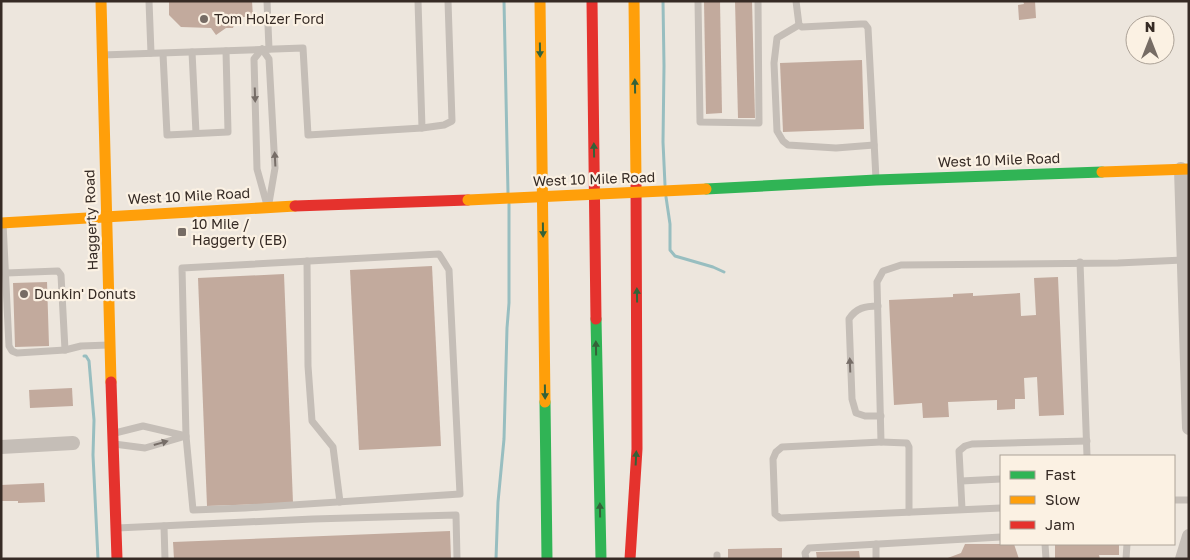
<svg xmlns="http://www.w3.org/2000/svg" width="1190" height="560" viewBox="0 0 1190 560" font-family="'Golos Text',sans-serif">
<rect width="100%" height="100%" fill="#ede6dd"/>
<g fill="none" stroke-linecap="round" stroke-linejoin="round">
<g stroke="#98bec0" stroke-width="3">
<polyline points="504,1 508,193"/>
<polyline points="663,1 664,66 663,142 665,185"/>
<polyline points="666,197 670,224 670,250 675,256 713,267 724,272"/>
<polyline points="84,356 86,356 89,361 94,420 93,455 98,559"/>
<polyline points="496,559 498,502 504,439 507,328 509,303 509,204"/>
</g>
</g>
<g fill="#c2aa9d">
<polygon points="169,1 252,1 253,17 236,17 233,28 226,28 216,35 211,28 181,27 169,15"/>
<polygon points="704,1 720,1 722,113 706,114"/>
<polygon points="735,1 752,1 755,118 738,118"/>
<polygon points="1023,1 1035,1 1036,18 1019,20 1018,5 1024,4"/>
<polygon points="862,60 864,129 783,132 780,63"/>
<polygon points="432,266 441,446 359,450 350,270"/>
<polygon points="284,274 293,503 207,506 198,278"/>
<polygon points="1058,277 1064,415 1039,416 1037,377 1024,378 1025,399 1015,399 1015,409 997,410 997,400 948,402 949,417 923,418 922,403 894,405 889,300 953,297 953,294 973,293 973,296 1020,293 1021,316 1036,315 1034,278"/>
<polygon points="47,282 49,346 15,347 13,283"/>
<polygon points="72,388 73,406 30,408 29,390"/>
<polygon points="44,483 45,502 18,503 18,501 1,501 1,485"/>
<polygon points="450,531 451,559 174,559 173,542"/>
<polygon points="965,544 1014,544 1019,559 945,559 961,553"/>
<polygon points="1055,544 1119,544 1119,555 1099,555 1100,559 1055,559"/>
<polygon points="782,548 782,559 728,559 728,549"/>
<polygon points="859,551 860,559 817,559 816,552"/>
</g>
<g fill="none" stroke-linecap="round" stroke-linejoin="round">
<g stroke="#c5beb7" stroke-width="7">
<polyline points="149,1 151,53"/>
<polyline points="267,1 269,49"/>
<polyline points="698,1 700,122 759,123 758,1"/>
<polyline points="796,1 799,25 802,27 861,24 865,24 868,28 876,179"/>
<polyline points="799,25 777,38 774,63 777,131 783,141 788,145 836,148 874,145"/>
<polyline points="262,49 254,59 257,169 267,205"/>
<polyline points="262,49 269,59 275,168 269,203"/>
<polyline points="192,52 196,133"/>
<polyline points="163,54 167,135 228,132 226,51"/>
<polyline points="102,55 303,48 308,135 422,128 418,1"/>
<polyline points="422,128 444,125 452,121 448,1"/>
<polyline points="3,223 9,346 12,351 17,353 65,350 81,346 109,345"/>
<polygon points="439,254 449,270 460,494 245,508 193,510 186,436 182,268"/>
<polyline points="307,261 308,366 312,421 333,447 340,502"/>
<polyline points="1080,262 1087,456"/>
<polyline points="6,273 58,271 61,275 65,350"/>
<path d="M 878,306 C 865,306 856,308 849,319 L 852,399 L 856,413 L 865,416 L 881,416"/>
<polyline points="881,442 907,443 909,447 909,512"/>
<polyline points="114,444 145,448 186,436 143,426 115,433"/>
<polyline points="961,481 1001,479"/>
<polyline points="1174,500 1189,500"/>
<polyline points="1001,508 780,518 775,514 773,459 776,452 782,447 881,442 877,282 883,271 901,265 1118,263 1183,260"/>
<polyline points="962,509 959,451 965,446 972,444 1087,441"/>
<polyline points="164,526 165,559"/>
<polyline points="117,528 313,519 456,515 457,559"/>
<polyline points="876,544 876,559"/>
<polyline points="1045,544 1046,559"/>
<polyline points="717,555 717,559"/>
<polyline points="806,559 805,553 809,548 1001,537"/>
<polyline points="1126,559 1127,544"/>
</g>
<g stroke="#c5beb7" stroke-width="14">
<polyline points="1181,169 1189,428"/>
<polyline points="1,447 73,443"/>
<polyline points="1182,559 1189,536"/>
</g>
<g stroke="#30b455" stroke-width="11">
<polyline points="706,189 876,180 1102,172"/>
<polyline points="596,319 601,559"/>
<polyline points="545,402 547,559"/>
</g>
<g stroke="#ff9f0a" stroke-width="11">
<polyline points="101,1 111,382"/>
<polyline points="540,1 545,402"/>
<polyline points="634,1 636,180"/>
<polyline points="1102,172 1189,169"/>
<polyline points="1,223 295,206"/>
</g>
<g stroke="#e5322d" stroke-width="11">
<polyline points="592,1 596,319"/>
<polyline points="295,206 468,200"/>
<polyline points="111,382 117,559"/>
<polyline points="630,559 637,449 636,180"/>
</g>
<polyline stroke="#ff9f0a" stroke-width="11" points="468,200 706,189"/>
</g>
<defs><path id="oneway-solid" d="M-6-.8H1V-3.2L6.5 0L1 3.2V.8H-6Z" transform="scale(1.25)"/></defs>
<g fill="#346238">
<use href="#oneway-solid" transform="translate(540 50) rotate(89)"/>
<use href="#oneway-solid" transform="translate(635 86) rotate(-91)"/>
<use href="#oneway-solid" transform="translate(594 150) rotate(-91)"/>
<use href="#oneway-solid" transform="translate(543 230) rotate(89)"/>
<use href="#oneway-solid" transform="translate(637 295) rotate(-91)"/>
<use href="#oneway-solid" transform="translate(596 348) rotate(-91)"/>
<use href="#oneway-solid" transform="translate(545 392) rotate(89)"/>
<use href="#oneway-solid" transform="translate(636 458) rotate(-87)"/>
<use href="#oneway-solid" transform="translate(600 510) rotate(-91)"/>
</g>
<g fill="#766d67">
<use href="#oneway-solid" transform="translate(255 95) rotate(88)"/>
<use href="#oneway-solid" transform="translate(275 159) rotate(-93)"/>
<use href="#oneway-solid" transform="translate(850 365) rotate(-92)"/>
<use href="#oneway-solid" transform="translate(161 443) rotate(-16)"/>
</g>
<g fill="#766c65" stroke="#fbf1e3" stroke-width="2">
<circle cx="204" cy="19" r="5"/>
<rect x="177" y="227" width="10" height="10" rx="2.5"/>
<circle cx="24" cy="294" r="5"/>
</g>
<g text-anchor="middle" stroke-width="4.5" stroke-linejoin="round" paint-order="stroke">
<g font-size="14" fill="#362b25" stroke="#fbf1e3" text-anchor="start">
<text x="214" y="24">Tom Holzer Ford</text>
<text x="192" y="229">10 Mile /<tspan x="192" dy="16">Haggerty (EB)</tspan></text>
<text x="34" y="299">Dunkin' Donuts</text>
</g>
<g font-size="14" fill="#362b25" stroke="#fbf1e3">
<text transform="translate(999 160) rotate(-2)" y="5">West 10 Mile Road</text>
<text transform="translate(594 179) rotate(-2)" y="5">West 10 Mile Road</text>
<text transform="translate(189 196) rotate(-3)" y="5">West 10 Mile Road</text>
<text transform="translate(91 220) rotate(-92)" y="5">Haggerty Road</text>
</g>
</g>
<rect width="1190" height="560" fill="none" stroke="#362b25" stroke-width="5"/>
<rect x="1000" y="455" width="175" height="90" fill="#fbf1e3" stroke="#aca297"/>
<rect x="1010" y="471" width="25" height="8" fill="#30b455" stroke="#aca297"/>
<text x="1045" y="480" font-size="15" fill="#362b25">Fast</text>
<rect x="1010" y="496" width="25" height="8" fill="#ff9f0a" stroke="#aca297"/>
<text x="1045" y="505" font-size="15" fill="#362b25">Slow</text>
<rect x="1010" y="521" width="25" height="8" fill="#e5322d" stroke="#aca297"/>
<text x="1045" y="530" font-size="15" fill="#362b25">Jam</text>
<g transform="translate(1150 40)"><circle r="24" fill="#fbf1e3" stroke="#aca297"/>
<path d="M0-4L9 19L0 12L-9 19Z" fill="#766c65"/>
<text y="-8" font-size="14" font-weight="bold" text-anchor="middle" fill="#362b25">N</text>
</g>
</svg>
